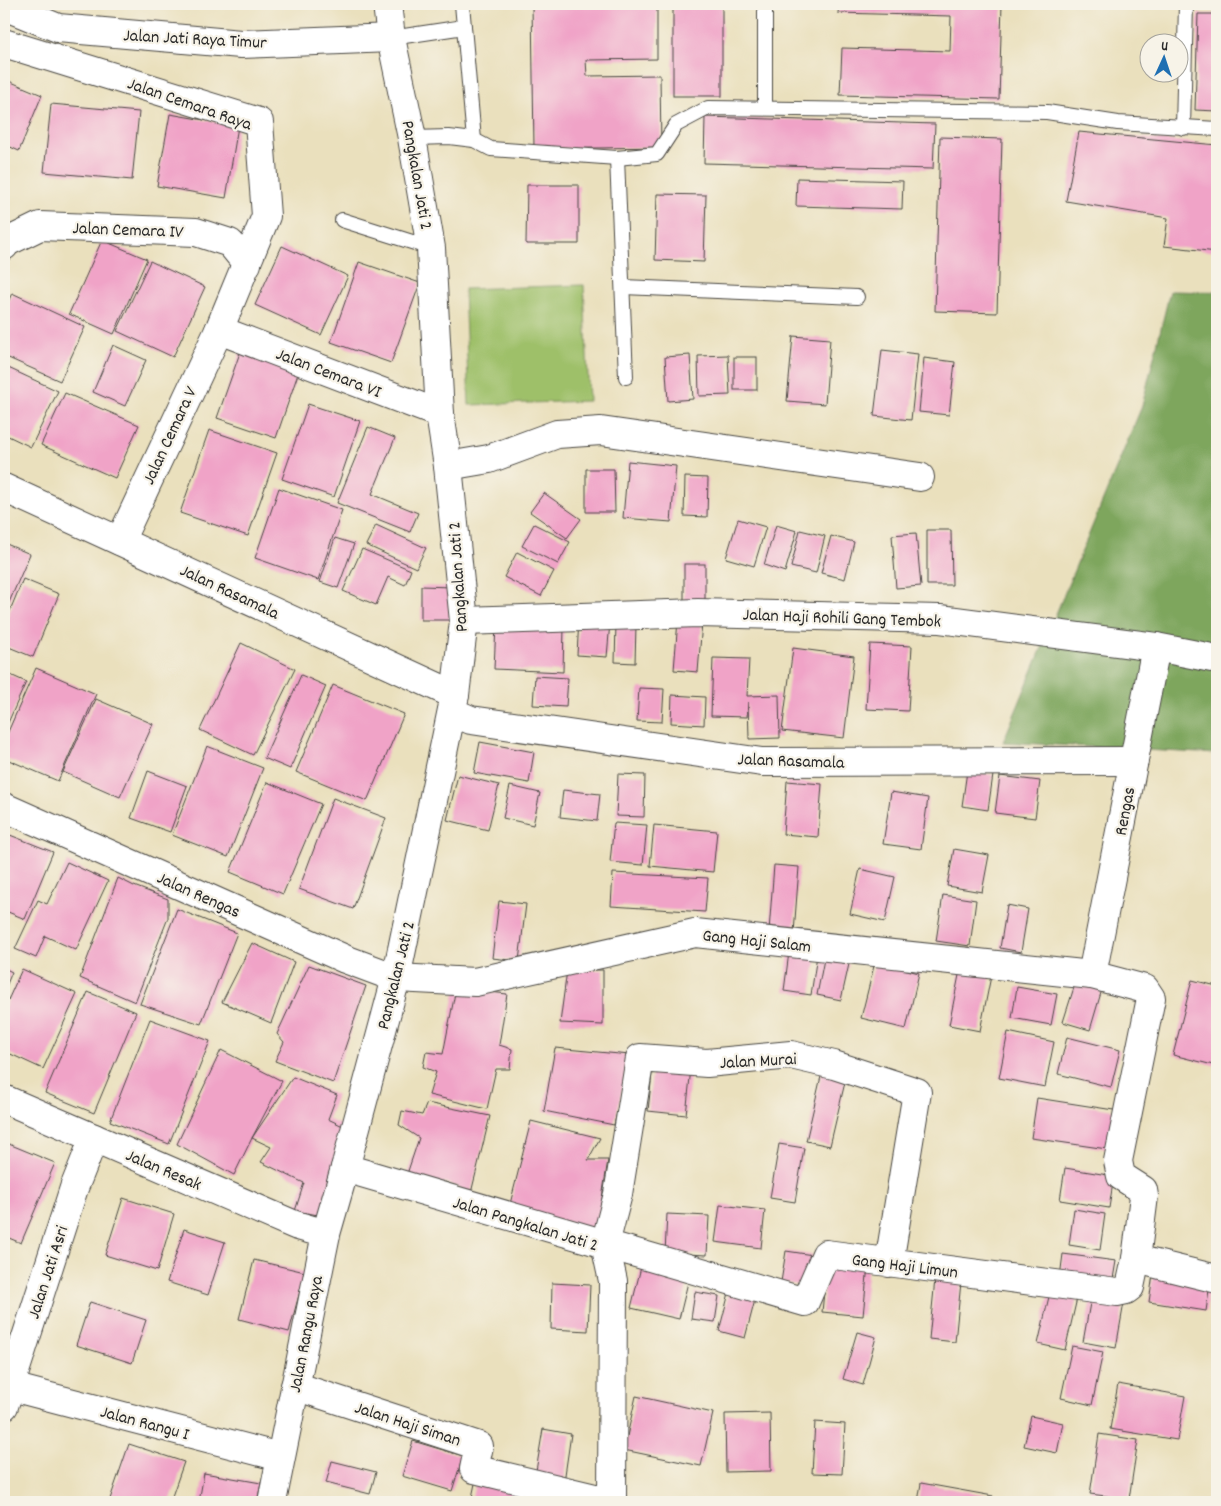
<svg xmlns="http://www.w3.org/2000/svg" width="1221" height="1506" viewBox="0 0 1221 1506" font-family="Dekko,sans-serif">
<rect width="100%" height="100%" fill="#f7f3e8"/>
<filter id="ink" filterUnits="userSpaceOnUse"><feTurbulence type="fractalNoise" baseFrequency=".02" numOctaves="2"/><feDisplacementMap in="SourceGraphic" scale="10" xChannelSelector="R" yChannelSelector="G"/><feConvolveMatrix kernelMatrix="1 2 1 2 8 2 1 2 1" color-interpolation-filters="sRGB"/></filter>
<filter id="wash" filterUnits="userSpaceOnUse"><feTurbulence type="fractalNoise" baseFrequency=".0096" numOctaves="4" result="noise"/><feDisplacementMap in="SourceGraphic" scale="20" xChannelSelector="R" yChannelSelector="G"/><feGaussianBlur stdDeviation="1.12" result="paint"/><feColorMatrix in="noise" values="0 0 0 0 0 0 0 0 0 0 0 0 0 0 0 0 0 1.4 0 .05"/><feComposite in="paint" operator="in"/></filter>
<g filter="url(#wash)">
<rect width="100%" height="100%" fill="#eae0bd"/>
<polygon fill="#9ec069" stroke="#64764a" points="584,285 589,401 469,405 464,289"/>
<polygon fill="#7ea65d" stroke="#546844" points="1170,291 1217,292 1217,754 1003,742 1142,406"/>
<g id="blocks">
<g fill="#f0a3c7">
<polygon points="532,4 657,4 657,59 586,60 587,76 660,75 661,147 534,149"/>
<rect x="673" y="4" width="49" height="92"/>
<polygon points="839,4 1002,4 999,99 840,95 842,48 950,51 951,16 838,13"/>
<polygon points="1198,14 1217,14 1217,111 1195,110"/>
<polygon points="4,79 42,95 19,151 4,144"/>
<polygon points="51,104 139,112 132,180 44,172"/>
<polygon points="170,114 238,126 226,198 157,186"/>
<polygon points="705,117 935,124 933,169 704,163"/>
<polygon points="1079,132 1217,145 1217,252 1164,246 1168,218 1066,201"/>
<polygon points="940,137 1002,139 997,313 935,311"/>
<polygon points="797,178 903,181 902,209 796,206"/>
<polygon points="527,185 579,185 579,244 526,244"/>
<polygon points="657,194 706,195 704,262 655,260"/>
<polygon points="102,240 147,259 114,334 69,314"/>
<polygon points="282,246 348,276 321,335 255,305"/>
<polygon points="150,261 205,287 173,357 117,331"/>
<polygon points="359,262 420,283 391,363 331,342"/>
<polygon points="12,293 85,327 60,381 4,356 4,311"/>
<polygon points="793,336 830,339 825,404 787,401"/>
<polygon points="243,344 301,365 276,438 217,418"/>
<polygon points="113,345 146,360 125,406 93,392"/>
<polygon points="882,350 918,354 911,420 874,416"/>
<polygon points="690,355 693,399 668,401 665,357"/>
<polygon points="728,355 730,395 699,396 698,356"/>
<rect x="734" y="357" width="23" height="33"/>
<polygon points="924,358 955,362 949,415 919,412"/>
<polygon points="4,366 58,391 31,447 4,434"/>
<polygon points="65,393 139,425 115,478 41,445"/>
<polygon points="308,404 360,421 334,497 282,479"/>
<polygon points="368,427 395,438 372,494 418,513 410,532 337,503"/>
<polygon points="209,430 277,453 248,536 180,513"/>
<polygon points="628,461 676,466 671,522 623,518"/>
<polygon points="586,469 614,469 615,512 586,512"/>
<polygon points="685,477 708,478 707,517 684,516"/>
<polygon points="279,488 342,510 318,580 255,558"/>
<polygon points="544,493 581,519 567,538 530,512"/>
<polygon points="738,519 766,527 754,566 726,558"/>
<polygon points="534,524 570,542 558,564 522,546"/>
<polygon points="376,525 426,548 416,568 366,545"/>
<polygon points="776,525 797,531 785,572 764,565"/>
<polygon points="800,530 825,536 816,573 791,567"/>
<polygon points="927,530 951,530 952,585 927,585"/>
<polygon points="916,533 921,586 896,588 892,535"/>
<polygon points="831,536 854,542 845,579 821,573"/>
<polygon points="335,538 354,544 338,588 320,582"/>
<polygon points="4,543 30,554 4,614"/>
<polygon points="362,549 411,570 405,585 388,577 376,605 343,591"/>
<polygon points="517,552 554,571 541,596 504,577"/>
<rect x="684" y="564" width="21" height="45"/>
<polygon points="23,579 59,594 33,657 4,645 4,625"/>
<polygon points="421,586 451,587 450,620 421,620"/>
<polygon points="579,619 610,622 607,657 577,655"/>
<polygon points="678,620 702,622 698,672 674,670"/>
<polygon points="616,624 636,625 635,663 615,662"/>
<polygon points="496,625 564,627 563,672 494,669"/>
<polygon points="241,643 295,669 253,755 200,730"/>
<polygon points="870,644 912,646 908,711 866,709"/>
<polygon points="793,648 854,656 844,738 782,731"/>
<polygon points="713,658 749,659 747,696 779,695 780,738 749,739 748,702 747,717 711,716"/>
<polygon points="36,668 96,694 58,781 4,758 4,741"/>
<polygon points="4,672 26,682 4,732"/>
<polygon points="301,675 326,686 290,769 264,758"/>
<polygon points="535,676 568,678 566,707 533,705"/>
<polygon points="333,685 404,714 367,801 296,772"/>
<polygon points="639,688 664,689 662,722 637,721"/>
<polygon points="672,695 705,697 704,725 671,723"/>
<polygon points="96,699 153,724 120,797 63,772"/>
<polygon points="480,742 534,752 529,783 474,773"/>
<polygon points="207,746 263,768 228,857 172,835"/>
<polygon points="148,771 187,786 170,832 131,818"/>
<polygon points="967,771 993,775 988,810 962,806"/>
<polygon points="618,774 645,775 644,817 616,816"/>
<polygon points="458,775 499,785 488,830 447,820"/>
<polygon points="1000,776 1040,781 1035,818 995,813"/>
<polygon points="787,781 822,784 818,837 783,834"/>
<polygon points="267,782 321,804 283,894 230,872"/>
<polygon points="510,786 540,793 533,825 503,818"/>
<polygon points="563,790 600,794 597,821 560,817"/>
<polygon points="891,792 928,798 921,849 883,844"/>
<polygon points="333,798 386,818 353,909 299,889"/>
<polygon points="614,823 647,825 643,865 610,862"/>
<polygon points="654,825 717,831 713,872 650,866"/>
<polygon points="10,835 53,852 25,919 8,912 4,921 4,850"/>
<polygon points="954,849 989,855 982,892 947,886"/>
<polygon points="67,862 108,881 76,950 45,936 36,958 15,949 38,900 47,904"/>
<polygon points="774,865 799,867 794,933 769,931"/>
<polygon points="860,869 895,877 885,922 850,914"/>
<polygon points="613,873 708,878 705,912 611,906"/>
<polygon points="118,878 134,886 168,899 168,918 135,1002 80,978"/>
<polygon points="943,895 976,900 970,946 936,941"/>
<polygon points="499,901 526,904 519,961 492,958"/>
<polygon points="1007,905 1028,909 1021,952 1000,948"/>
<polygon points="177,909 237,933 201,1024 140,1004"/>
<polygon points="252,943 294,962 271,1023 222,1002"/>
<polygon points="789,952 817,955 811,995 784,991"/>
<polygon points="824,959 849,964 841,1000 817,995"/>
<polygon points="875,962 919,973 906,1029 861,1018"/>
<polygon points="309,965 366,986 333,1083 275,1061 284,1042 277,1034"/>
<polygon points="4,968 12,972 4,991"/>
<polygon points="22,969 77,994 43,1069 4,1051 4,1009"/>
<polygon points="567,970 603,970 603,1025 560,1023"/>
<polygon points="960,970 991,976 980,1031 949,1025"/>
<polygon points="1077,978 1103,986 1090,1030 1063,1022"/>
<polygon points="1192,980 1217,986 1217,1066 1173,1055"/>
<polygon points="1017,987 1057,994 1051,1025 1012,1018"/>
<polygon points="456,988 507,994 499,1045 512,1049 510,1069 496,1069 487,1109 429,1095 436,1072 423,1067 426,1052 443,1054"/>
<polygon points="88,992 136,1012 94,1113 45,1093"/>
<polygon points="150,1019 210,1041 169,1144 110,1121"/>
<polygon points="1008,1032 1054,1042 1045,1087 999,1078"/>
<polygon points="1067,1037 1120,1050 1111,1087 1058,1074"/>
<polygon points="555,1048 630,1055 614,1125 544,1111"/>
<polygon points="221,1050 282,1081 252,1138 293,1077 337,1095 328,1119 345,1127 324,1216 295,1211 304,1183 261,1162 271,1147 252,1138 234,1175 177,1144"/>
<polygon points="653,1064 691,1068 686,1115 648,1111"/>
<polygon points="822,1072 846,1078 830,1146 806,1141"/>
<polygon points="1037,1098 1120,1111 1114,1150 1031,1138"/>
<polygon points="427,1103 490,1116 471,1193 445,1182 442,1189 405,1180 419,1138 399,1125 402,1111 422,1115"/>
<polygon points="531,1121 600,1138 588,1160 608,1160 597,1230 509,1208"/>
<polygon points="4,1142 55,1163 21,1243 4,1236"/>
<polygon points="779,1144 804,1148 795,1202 770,1198"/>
<polygon points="1065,1168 1114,1176 1109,1208 1060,1200"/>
<polygon points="123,1198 174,1214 157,1271 105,1255"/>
<polygon points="720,1205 765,1210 761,1248 715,1242"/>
<polygon points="1074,1209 1105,1214 1100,1250 1069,1245"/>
<polygon points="667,1214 709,1216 707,1255 665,1253"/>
<polygon points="184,1229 225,1242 208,1295 167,1282"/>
<polygon points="786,1251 813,1255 808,1287 781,1282"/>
<polygon points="1063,1254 1116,1261 1112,1285 1060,1277"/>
<polygon points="254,1260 305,1272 289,1332 239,1319"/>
<polygon points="827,1261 868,1265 863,1316 822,1312"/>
<polygon points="642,1263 690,1274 679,1319 631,1308"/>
<polygon points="1153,1274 1210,1283 1206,1311 1149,1302"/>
<polygon points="935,1279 961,1282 955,1342 929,1339"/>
<polygon points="552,1283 590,1285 588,1331 551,1329"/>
<polygon points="1051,1288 1078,1294 1065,1350 1038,1344"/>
<polygon points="730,1289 756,1296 745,1338 719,1331"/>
<polygon points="695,1292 719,1296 715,1322 691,1319"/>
<polygon points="1092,1292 1125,1297 1116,1348 1083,1342"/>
<polygon points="90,1302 146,1320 132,1363 76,1345"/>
<polygon points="857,1332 876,1337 863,1385 843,1379"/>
<polygon points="1072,1346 1103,1352 1092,1405 1061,1398"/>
<polygon points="1118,1384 1185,1396 1177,1440 1110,1429"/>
<polygon points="636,1396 713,1413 701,1466 624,1450"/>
<polygon points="770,1413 771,1471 726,1472 725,1414"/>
<polygon points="1031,1416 1063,1423 1057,1453 1024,1446"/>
<polygon points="815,1422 845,1424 842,1474 812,1473"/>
<polygon points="543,1429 571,1434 564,1482 535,1477"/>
<polygon points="1099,1434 1138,1440 1129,1499 1090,1494"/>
<polygon points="413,1441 463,1456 452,1491 402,1476"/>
<polygon points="129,1444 184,1462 170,1502 109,1502"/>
<polygon points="332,1461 376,1472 370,1494 326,1483"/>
<polygon points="204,1473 261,1483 257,1502 199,1502"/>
<polygon points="476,1479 569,1502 471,1502"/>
<polygon points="921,1483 993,1496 992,1502 918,1502"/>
</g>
</g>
</g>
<g filter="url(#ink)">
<use href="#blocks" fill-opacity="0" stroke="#484641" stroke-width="1"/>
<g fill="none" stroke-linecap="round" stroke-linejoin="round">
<defs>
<g id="lane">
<polyline points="462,4 474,140"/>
<polyline points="391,38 464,27"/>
<polyline points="765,108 765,4"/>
<polyline points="1183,128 1186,4"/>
<polyline points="412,138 449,137 474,140 491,149 617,158 657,154 676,125 708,108 1047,112 1118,123 1217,129"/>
<polyline points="617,158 626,377"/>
<polyline points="342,220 431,248"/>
<polyline points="623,287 857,297"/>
</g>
<g id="street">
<polyline points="4,43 259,122 266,216 219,330 120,541"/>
<polyline points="4,246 5,243 40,226 196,232 230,243 247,264"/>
<polyline points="219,330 440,414"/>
<polyline points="448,466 489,459 557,434 601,431 920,477"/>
<polyline points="4,488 455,695"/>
<polyline points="464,621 698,613 940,619 1156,647 1217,659"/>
<polyline points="452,712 471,720 762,762 1134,761"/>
<polyline points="4,807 345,959 396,978 475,982 695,933 1092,975 1145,989 1151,998 1118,1161 1121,1176 1143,1190 1144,1196 1136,1259 1130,1287 1126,1290 1117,1292 826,1254 805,1302 605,1244 618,1194 640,1058 707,1063 791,1055 834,1065 917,1092 889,1263"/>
<polyline points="1092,975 1156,647"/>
<polyline points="4,1099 295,1225 326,1234"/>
<polyline points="1136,1259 1217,1279"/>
<polyline points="4,1385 280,1457"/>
<polyline points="295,1386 479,1446 474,1469 612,1502"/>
<polyline points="4,1406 74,1188 94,1138"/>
<polyline points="272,1502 326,1234 345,1168"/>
</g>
<g id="secondary">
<polyline points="387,4 391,38 412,138 431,248 440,414 448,466 464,621 455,695 396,978 345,1168 605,1244 613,1281 612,1502"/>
<polyline points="4,6 58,28 241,44 391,38"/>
</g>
</defs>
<use href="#lane" stroke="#484641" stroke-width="16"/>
<use href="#street" stroke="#484641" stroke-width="30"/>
<use href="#secondary" stroke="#484641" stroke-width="30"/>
<use href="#lane" stroke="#fff" stroke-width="14"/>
<use href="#street" stroke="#fff" stroke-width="28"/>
<use href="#secondary" stroke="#fff" stroke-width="28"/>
</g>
</g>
<g text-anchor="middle" stroke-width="4.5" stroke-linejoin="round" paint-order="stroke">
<g font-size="18" fill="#2b2b2b" stroke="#f7f3e8">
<text transform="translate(195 38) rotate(3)" y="6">Jalan Jati Raya Timur</text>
<text transform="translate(190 103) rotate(19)" y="6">Jalan Cemara Raya</text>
<text transform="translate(418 175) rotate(80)" y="6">Pangkalan Jati 2</text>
<text transform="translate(128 229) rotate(2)" y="6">Jalan Cemara IV</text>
<text transform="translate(329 372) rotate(21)" y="6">Jalan Cemara VI</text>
<text transform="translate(169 435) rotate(-65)" y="6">Jalan Cemara V</text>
<text transform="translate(457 577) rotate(-94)" y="6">Pangkalan Jati 2</text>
<text transform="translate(230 591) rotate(25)" y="6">Jalan Rasamala</text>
<text transform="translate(842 617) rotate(2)" y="6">Jalan Haji Rohili Gang Tembok</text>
<text transform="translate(791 760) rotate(2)" y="6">Jalan Rasamala</text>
<text transform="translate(1124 811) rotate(-79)" y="6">Rengas</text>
<text transform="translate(199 894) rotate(24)" y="6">Jalan Rengas</text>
<text transform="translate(757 940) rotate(6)" y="6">Gang Haji Salam</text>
<text transform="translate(395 975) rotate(-76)" y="6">Pangkalan Jati 2</text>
<text transform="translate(758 1060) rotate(-3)" y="6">Jalan Murai</text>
<text transform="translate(164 1169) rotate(23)" y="6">Jalan Resak</text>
<text transform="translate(526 1223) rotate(17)" y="6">Jalan Pangkalan Jati 2</text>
<text transform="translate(905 1265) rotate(7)" y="6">Gang Haji Limun</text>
<text transform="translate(47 1272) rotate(-72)" y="6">Jalan Jati Asri</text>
<text transform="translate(305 1334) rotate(-79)" y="6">Jalan Rangu Raya</text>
<text transform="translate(145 1422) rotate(15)" y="6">Jalan Rangu I</text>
<text transform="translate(408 1423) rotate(18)" y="6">Jalan Haji Siman</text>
</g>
</g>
<rect width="1221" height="1506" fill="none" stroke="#f7f3e8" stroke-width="20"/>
<g transform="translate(1164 58) rotate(3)"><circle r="24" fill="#f7f3e8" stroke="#a5a39c"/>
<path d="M0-4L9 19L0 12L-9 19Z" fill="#1f6fb2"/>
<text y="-8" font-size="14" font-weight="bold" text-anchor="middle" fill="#2b2b2b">U</text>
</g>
</svg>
